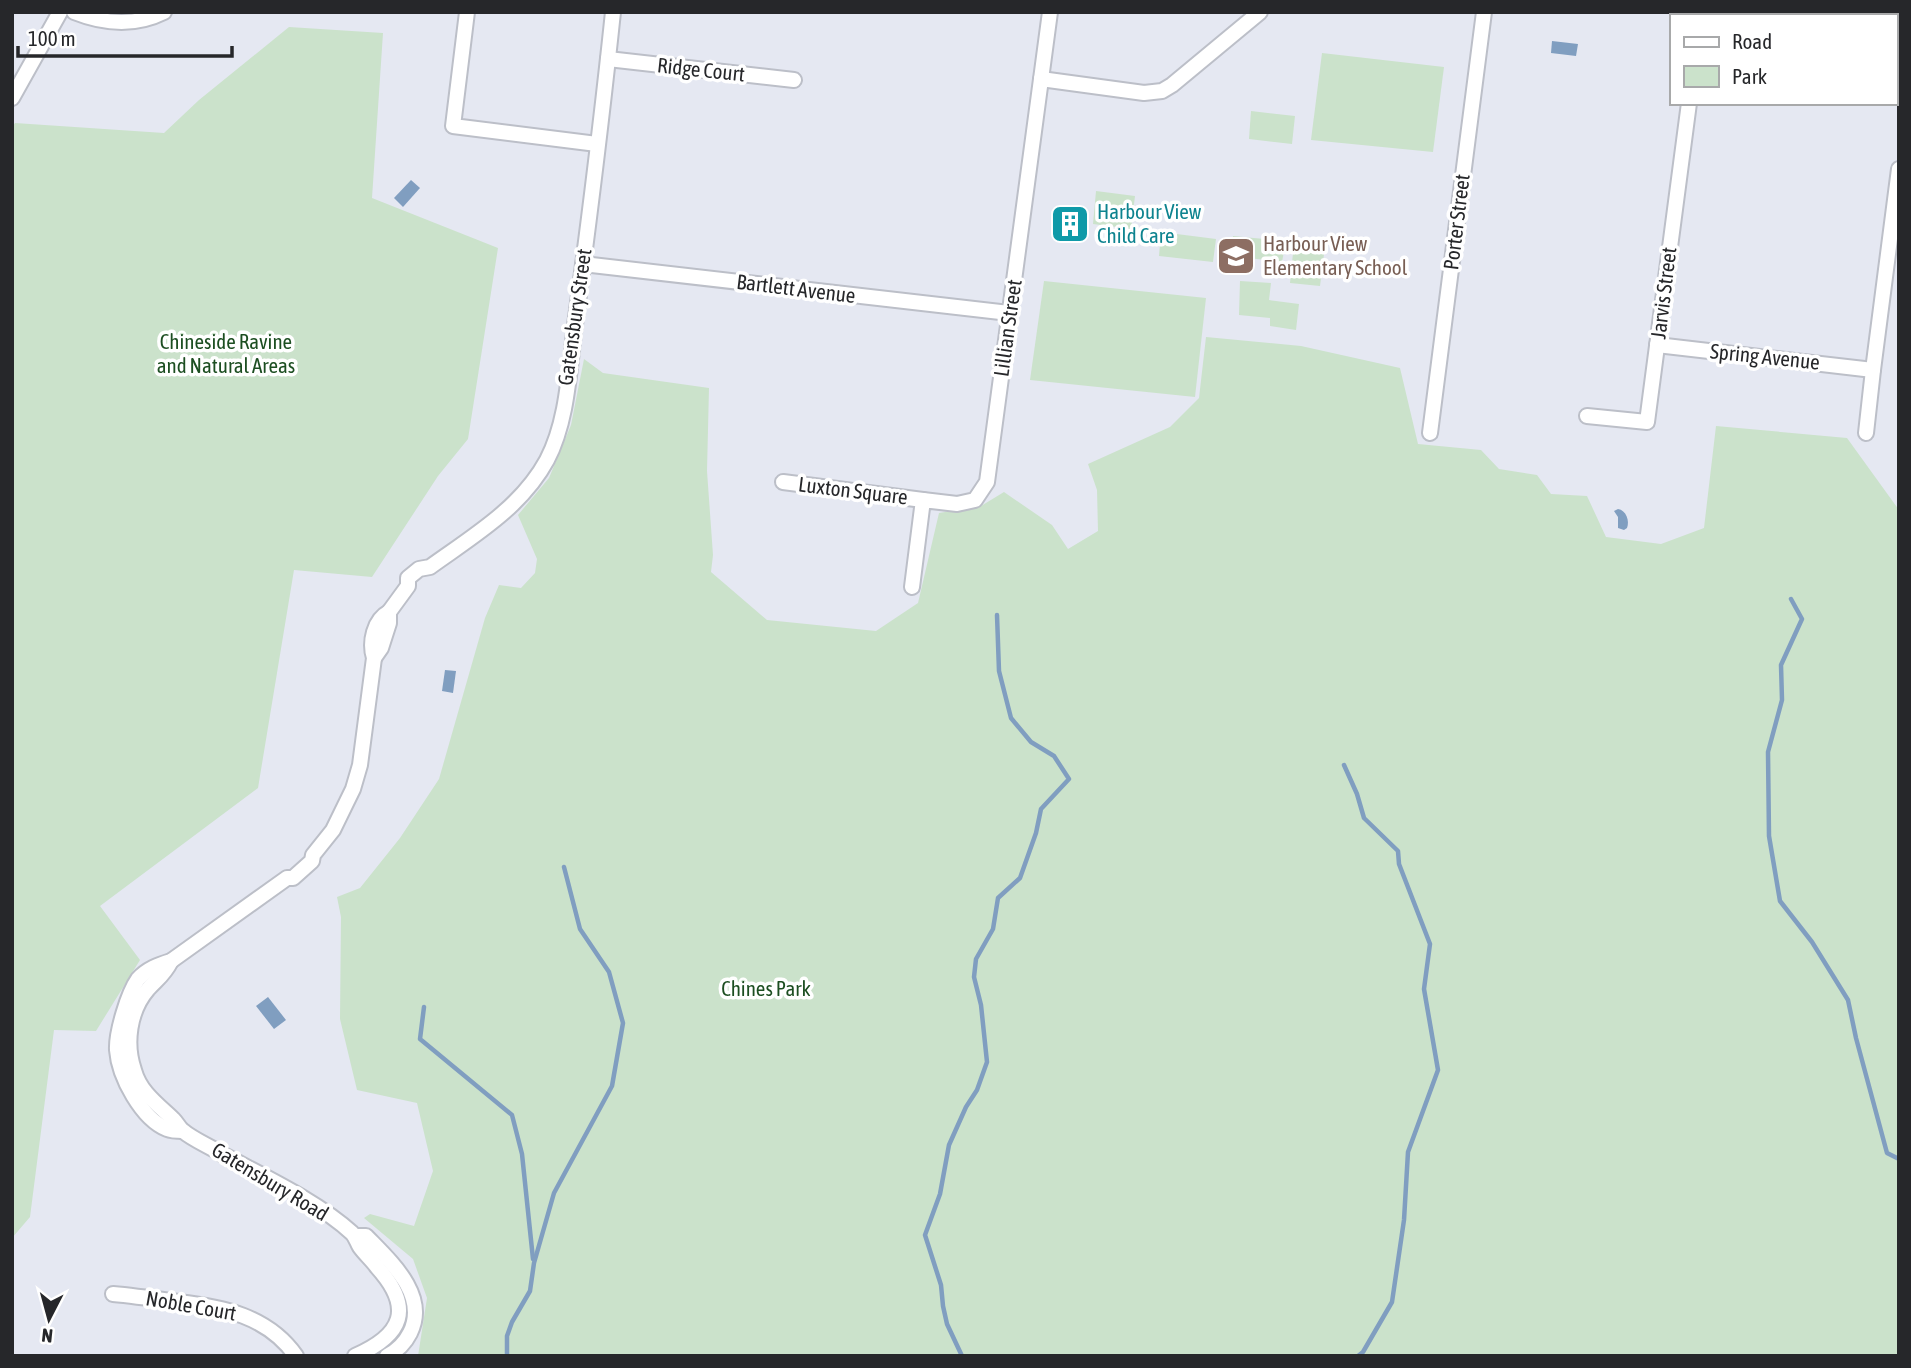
<svg xmlns="http://www.w3.org/2000/svg" width="1911" height="1368" viewBox="0 0 1911 1368" font-family="'Asap Condensed',sans-serif">
<rect width="100%" height="100%" fill="#e5e8f2"/>
<g fill="#cbe2cb">
<polygon points="289,27 383,33 372,198 498,248 468,439 438,476 372,577 294,570 258,788 100,906 140,960 96,1031 54,1030 30,1217 12,1238 12,127 15,123 164,133 199,100"/>
<polygon points="1322,53 1444,67 1433,152 1311,140"/>
<polygon points="1251,111 1295,116 1292,144 1249,139"/>
<polygon points="1096,191 1135,196 1131,229 1093,224"/>
<polygon points="1161,232 1216,239 1213,262 1159,256"/>
<polygon points="1233,236 1286,241 1282,262 1231,256"/>
<polygon points="1294,243 1325,246 1320,286 1290,283"/>
<polygon points="1044,281 1206,298 1195,397 1030,380"/>
<polygon points="1240,281 1271,283 1269,300 1299,304 1296,330 1270,326 1270,318 1239,315"/>
<polygon points="1206,337 1301,346 1400,368 1418,444 1481,450 1499,469 1537,475 1551,494 1587,496 1606,537 1661,544 1704,528 1716,426 1847,438 1899,510 1899,1356 418,1356 427,1298 413,1259 364,1218 370,1214 414,1226 433,1171 417,1103 357,1090 340,1019 341,917 337,897 360,888 400,838 439,779 485,618 499,585 521,588 535,573 537,559 518,515 549,478 571,425 584,359 603,373 709,388 707,471 713,555 711,572 767,620 876,631 918,603 939,513 981,506 1004,492 1052,525 1068,549 1098,531 1097,490 1088,464 1170,427 1199,398"/>
</g>
<g fill="#809ec0">
<polygon points="1552,41 1578,44 1576,56 1551,53"/>
<polygon points="411,180 420,188 403,207 394,198"/>
<path d="M 1618,509 C 1626,510 1630,521 1627,528 L 1624,530 L 1618,528 L 1618,517 L 1614,511 Z"/>
<polygon points="445,670 456,671 453,693 442,691"/>
<polygon points="268,997 286,1020 274,1029 256,1006"/>
</g>
<g fill="none" stroke-linecap="round" stroke-linejoin="round">
<g stroke="#809ec0" stroke-width="4.5">
<polyline points="1791,599 1802,619 1781,665 1782,700 1768,752 1769,836 1780,901 1812,942 1848,1000 1856,1038 1887,1153 1899,1159"/>
<polyline points="1344,765 1357,794 1364,818 1398,851 1399,864 1430,944 1424,989 1438,1070 1408,1152 1404,1220 1392,1302 1363,1352 1358,1356"/>
<polyline points="424,1007 420,1039 512,1115 522,1154 533,1259"/>
<polyline points="507,1356 507,1336 512,1322 530,1291 534,1263 554,1193 612,1086 623,1023 609,972 580,929 564,867"/>
<polyline points="962,1356 947,1324 943,1306 941,1285 925,1235 940,1194 949,1145 966,1107 977,1090 987,1062 981,1005 974,977 976,959 993,929 998,898 1020,878 1036,833 1041,809 1069,779 1054,756 1031,742 1011,718 999,671 997,615"/>
</g>
<defs>
<g id="minor">
<path d="M 74,12 C 104,24 134,27 164,12"/>
<polyline points="467,12 453,126 597,144"/>
<polyline points="1700,16 1700,12"/>
<polyline points="608,59 794,80"/>
<polyline points="1041,79 1144,93 1162,91 1172,85 1260,12"/>
<polyline points="12,98 60,12"/>
<polyline points="583,264 1009,313"/>
<polyline points="1657,345 1873,370"/>
<polyline points="1587,416 1647,422 1689,103"/>
<polyline points="1430,433 1484,12"/>
<polyline points="1866,433 1873,370 1899,169"/>
<polyline points="783,482 923,500"/>
<polyline points="912,587 923,500 957,504 975,500 987,482 1050,12"/>
<path d="M 374,658 L 381,648 L 389,623 L 389,612 L 408,586 L 408,578 L 419,569 L 430,567 C 473,536 521,508 547,460 C 568,420 569,369 575,325 C 589,221 602,117 613,12"/>
<path d="M 171,961 C 164,975 158,978 148,989 C 129,1011 125,1044 134,1070 C 140,1092 157,1104 173,1119 C 177,1123 179,1128 183,1131 C 194,1140 209,1146 220,1153 C 262,1176 317,1201 352,1233 C 356,1237 357,1242 360,1247 C 365,1254 372,1260 377,1267 C 414,1308 403,1335 355,1356"/>
<path d="M 183,1131 C 179,1131 172,1131 167,1129 C 142,1119 119,1077 117,1050 C 116,1033 128,993 138,979 C 147,969 158,965 171,961 L 287,878 L 293,878 L 312,861 L 313,855 L 333,830 L 353,789 L 360,765 L 374,658 C 369,642 374,620 389,612"/>
<path d="M 355,1236 L 366,1236 C 390,1261 429,1295 410,1333 C 405,1343 397,1351 387,1356"/>
<path d="M 113,1294 C 135,1296 156,1299 178,1302 C 223,1307 268,1316 296,1356"/>
</g>
</defs>
<use href="#minor" stroke="#bcbfc8" stroke-width="18"/>
<use href="#minor" stroke="#fff" stroke-width="14"/>
</g>
<defs>
<symbol id="building-square" viewBox="-11 -11 22 22"><rect x="-9" y="-9" width="18" height="18" rx="4" fill="#0f9aa8" stroke="#fff"/><path d="M-4-6H4V6H1V3H-1V6H-4ZM-2.5-4.3h1.7v1.8h-1.7ZM.8-4.3h1.7v1.8H.8ZM-2.5-1h1.7V.8h-1.7ZM.8-1h1.7V.8H.8Z" fill="#fff"/></symbol>
<symbol id="school-square" viewBox="-11 -11 22 22"><rect x="-9" y="-9" width="18" height="18" rx="4" fill="#8d6e63" stroke="#fff"/><path d="M0-5L7-2L0 1L-7-2ZM-4 1L0 2.5L4 1V4Q0 6-4 4Z" fill="#fff"/></symbol>
</defs>
<g fill-rule="evenodd">
<use href="#building-square" x="1048" y="202" width="44" height="44"/>
<use href="#school-square" x="1214" y="234" width="44" height="44"/>
</g>
<g text-anchor="middle" stroke-width="7" stroke-linejoin="round" paint-order="stroke">
<g font-size="21" fill="#26272a" stroke="#fff">
<text transform="translate(701 70) rotate(6)" y="7">Ridge Court</text>
<text transform="translate(1457 222) rotate(-83)" y="7">Porter Street</text>
<text transform="translate(796 289) rotate(7)" y="7">Bartlett Avenue</text>
<text transform="translate(1664 293) rotate(-83)" y="7">Jarvis Street</text>
<text transform="translate(575 317) rotate(-82)" y="7">Gatensbury Street</text>
<text transform="translate(1008 328) rotate(-82)" y="7">Lillian Street</text>
<text transform="translate(1765 357) rotate(6)" y="7">Spring Avenue</text>
<text transform="translate(853 491) rotate(7)" y="7">Luxton Square</text>
<text transform="translate(270 1182) rotate(31)" y="7">Gatensbury Road</text>
<text transform="translate(191 1306) rotate(10)" y="7">Noble Court</text>
</g>
<g font-size="21" fill="#0d838f" stroke="#fff" text-anchor="start">
<text x="1097" y="219">Harbour View<tspan x="1097" dy="24">Child Care</tspan></text>
</g>
<g font-size="21" fill="#785e54" stroke="#fff" text-anchor="start">
<text x="1263" y="251">Harbour View<tspan x="1263" dy="24">Elementary School</tspan></text>
</g>
<g font-size="21" fill="#1c4e21" stroke="#fff">
<text x="226" y="349">Chineside Ravine<tspan x="226" dy="24">and Natural Areas</tspan></text>
<text x="766" y="996">Chines Park</text>
</g>
</g>
<rect width="1911" height="1368" fill="none" stroke="#26272a" stroke-width="28"/>
<rect x="1670" y="14" width="228" height="91" fill="#ffffff" stroke="#a8a9aa" stroke-width="2"/>
<rect x="1684" y="37" width="35" height="10" fill="#ffffff" stroke="#a8a9aa" stroke-width="2"/>
<text x="1732" y="49" font-size="21" fill="#26272a">Road</text>
<rect x="1684" y="66" width="35" height="21" fill="#cbe2cb" stroke="#a8a9aa" stroke-width="2"/>
<text x="1732" y="84" font-size="21" fill="#26272a">Park</text>
<g transform="translate(49 1319) rotate(186)" stroke="#ffffff" stroke-width="5" paint-order="stroke">
<path d="M0-5L12 26L0 18L-12 26Z" fill="#26272a"/>
<text y="-10" font-size="19" font-weight="bold" text-anchor="middle" fill="#26272a">N</text>
</g>
<path d="M18 46v10h214v-10" fill="none" stroke="#26272a" stroke-width="3.5"/>
<text x="28" y="46" font-size="21" fill="#26272a" stroke="#ffffff" stroke-width="5" paint-order="stroke">100 m</text>
</svg>
